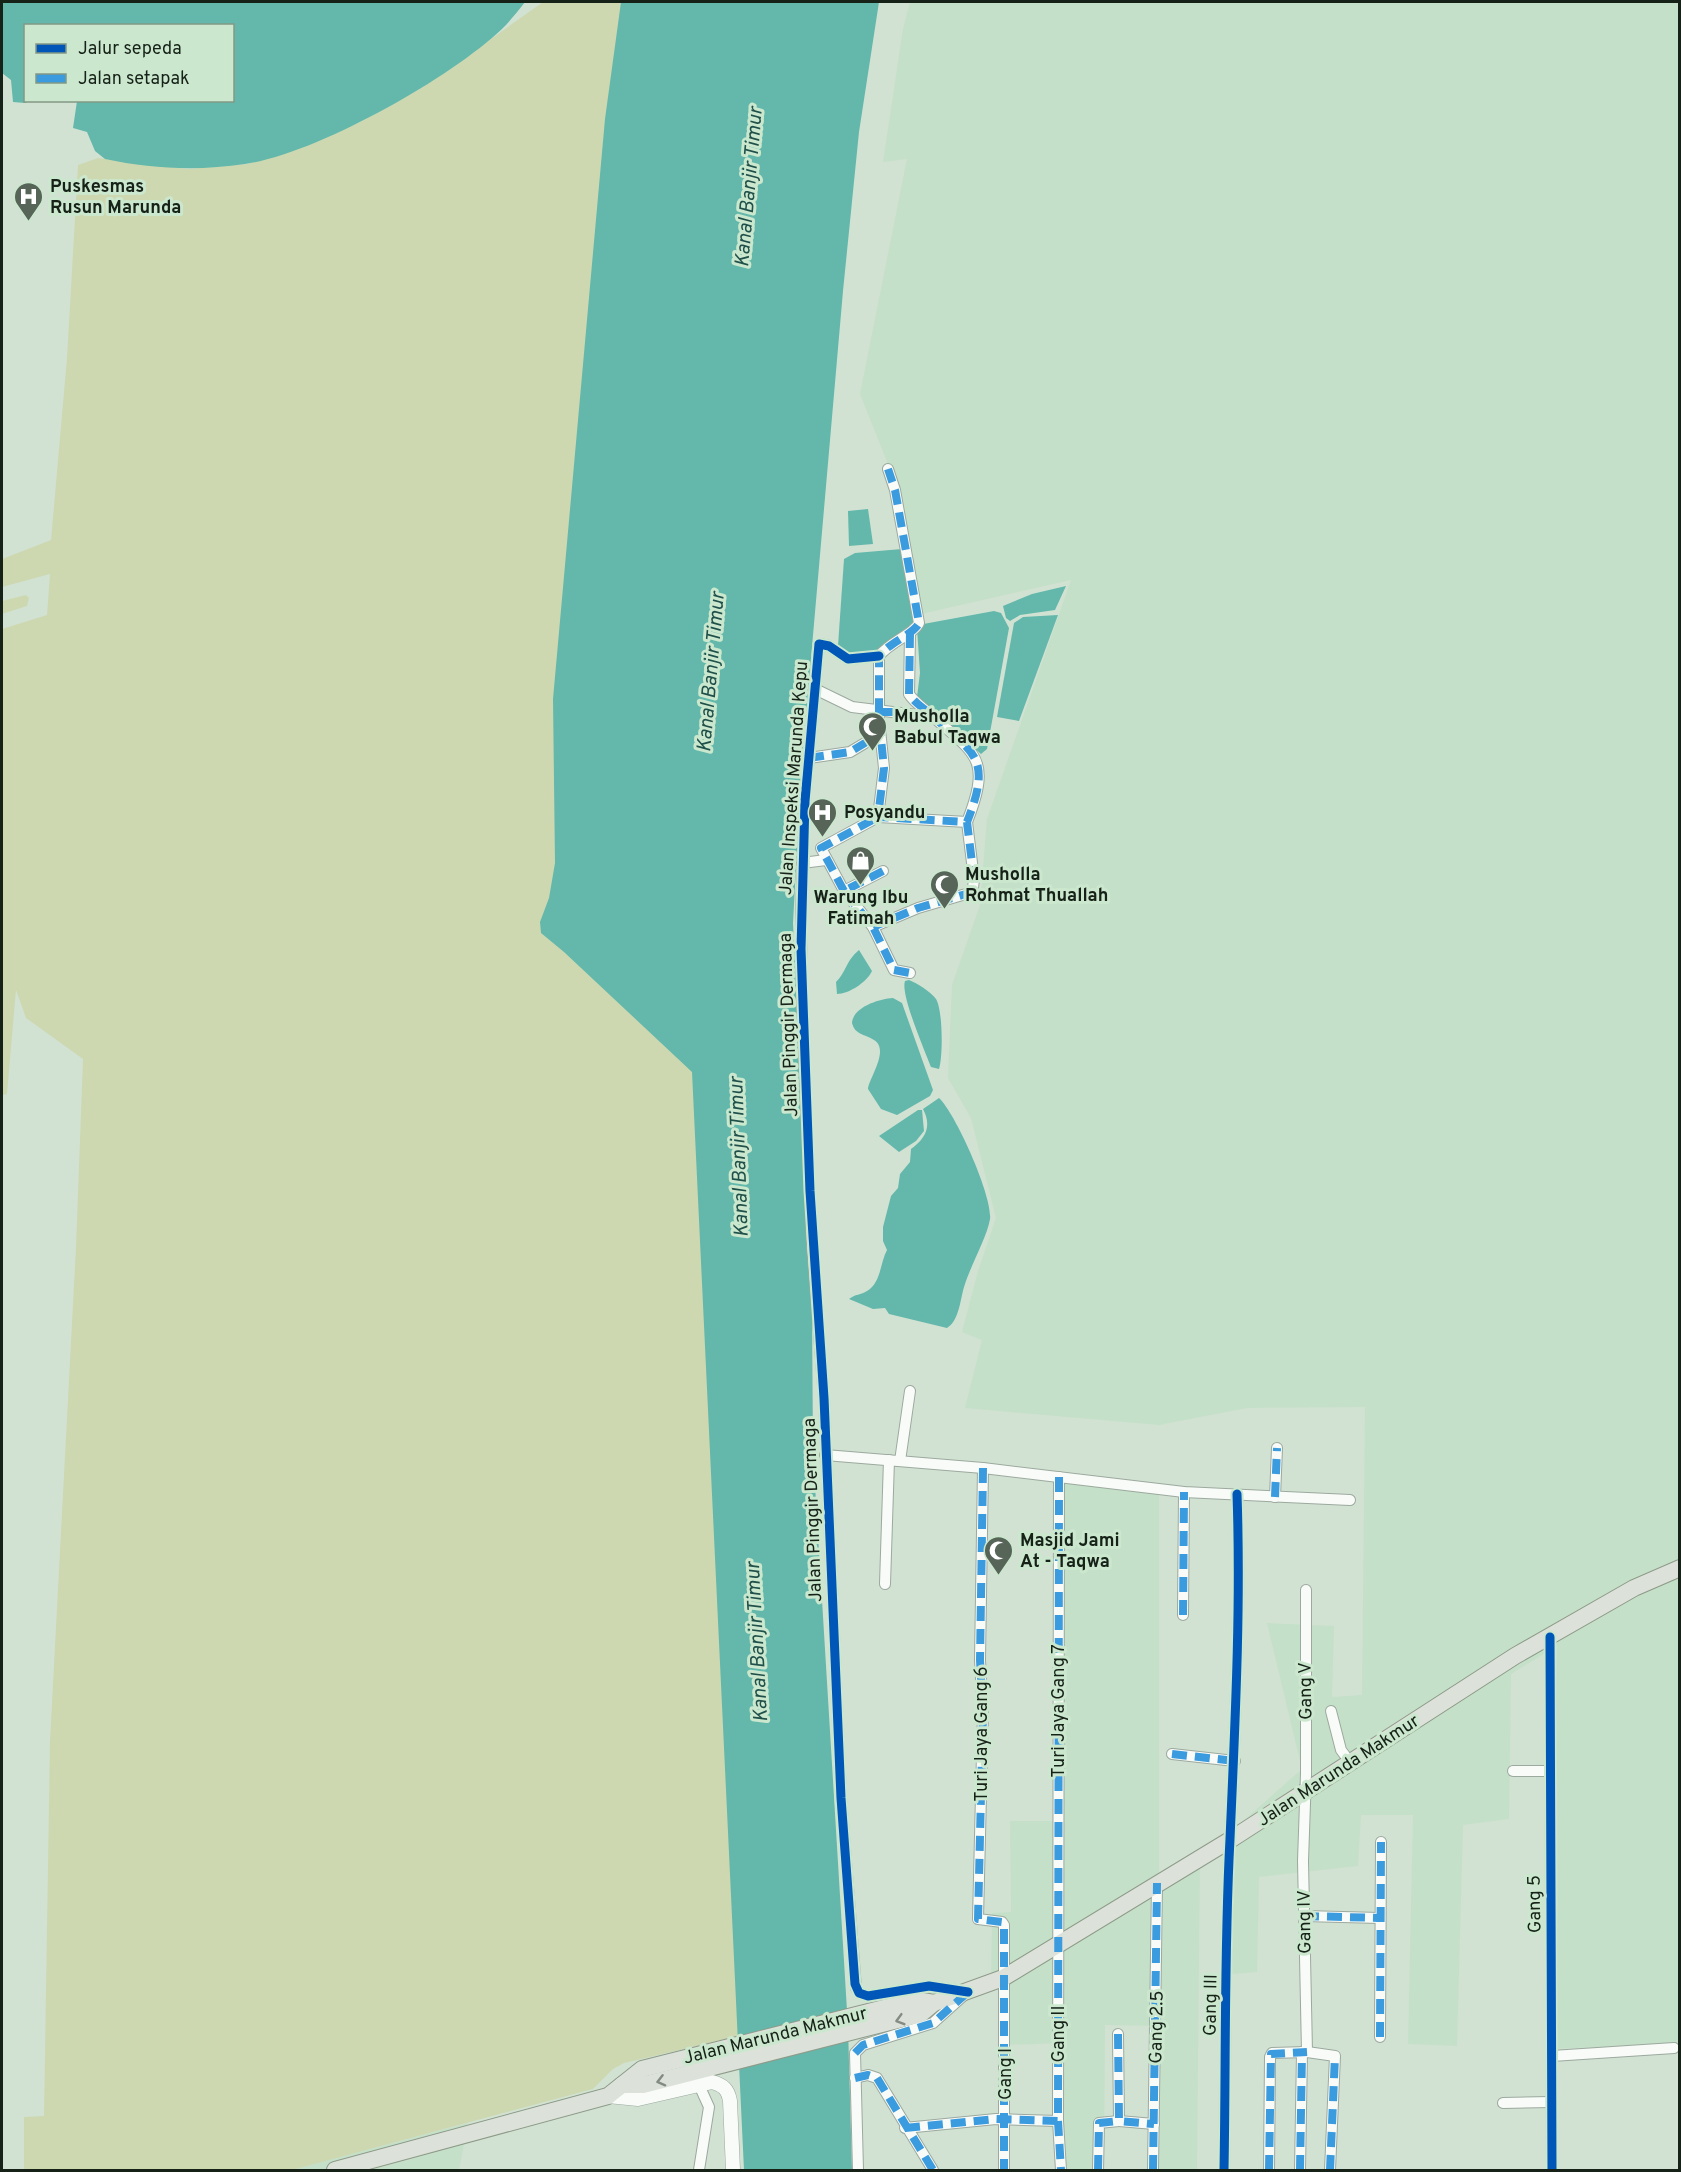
<svg xmlns="http://www.w3.org/2000/svg" width="1681" height="2172" viewBox="0 0 1681 2172" font-family="Overpass,sans-serif">
<rect width="100%" height="100%" fill="#d1e2d3"/>
<g fill="#c5e0c8">
<polygon points="910,2 1679,2 1679,2044 1550,2049 1557,1646 1511,1674 1509,1819 1463,1825 1457,2046 1408,2044 1413,1815 1361,1815 1358,1866 1259,1877 1257,1972 1232,1974 1233,1830 1302,1769 1267,1623 1334,1626 1332,1697 1362,1695 1365,1407 1247,1408 1159,1425 965,1408 982,1340 962,1332 978,1271 996,1218 971,1118 948,1078 952,985 980,905 987,819 1071,580 921,614 896,484 860,394 907,159 883,162 903,29"/>
<polygon points="1063,1472 1159,1486 1159,1879 1200,1857 1197,2170 1158,2170 1161,2026 1105,2025 1104,2170 1062,2170 1062,2043 1007,2045 1005,1984 991,1990 992,1913 1011,1912 1010,1821 1061,1821"/>
<polygon points="468,2123 459,2170 292,2170 313,2164"/>
</g>
<g fill="#cdd8b1">
<polygon points="543,2 628,2 697,1065 744,2035 624,2063 613,2069 593,2089 292,2170 24,2170 24,2117 44,2116 50,1741 76,1247 83,1059 26,1018 16,990 7,1094 2,1095 2,629 47,615 50,574 2,587 2,559 51,540 67,358 78,165 98,158 188,169 247,164 276,156 358,123 423,87"/>
<polygon points="26,595 29,598 27,606 2,614 2,601"/>
</g>
<g fill="#63b8ab">
<path d="M 2,2 L 525,2 C 518,11 510,21 502,29 C 449,79 316,154 245,164 C 199,171 151,169 105,159 L 95,151 L 87,132 L 73,128 L 77,101 L 232,100 L 232,26 L 26,26 L 26,100 L 28,101 L 25,103 L 13,102 L 11,80 L 2,73 Z"/>
<polygon points="621,2 879,2 859,132 843,291 801,773 793,923 812,1310 813,1452 848,2027 852,2170 744,2170 692,1072 564,952 541,933 540,922 549,898 555,863 553,699 605,119"/>
<polygon points="868,509 873,544 849,546 848,511"/>
<polygon points="902,549 918,623 879,653 849,656 838,646 844,559 855,553"/>
<polygon points="1066,586 1055,610 1020,615 1010,621 1006,618 1003,606 1032,594"/>
<polygon points="994,611 1001,613 1009,628 987,749 981,754 917,697 920,673 917,628 918,625"/>
<polygon points="1058,615 1019,721 997,717 1014,623 1023,617"/>
<path d="M 859,950 L 872,971 C 867,982 849,994 837,994 L 836,982 C 847,971 845,962 859,950 Z"/>
<path d="M 909,980 C 917,983 931,992 936,999 C 943,1010 943,1057 939,1069 L 931,1067 C 925,1051 900,994 905,981 Z"/>
<path d="M 893,998 L 902,1003 L 933,1090 L 930,1096 L 897,1115 L 881,1109 L 868,1089 C 869,1078 890,1050 874,1040 C 865,1034 855,1035 852,1023 C 853,1007 879,999 893,998 Z"/>
<path d="M 939,1098 C 956,1114 993,1197 990,1219 C 987,1237 971,1265 965,1284 C 960,1298 960,1320 947,1328 L 889,1314 L 885,1308 L 873,1309 L 849,1299 C 855,1294 861,1295 867,1291 C 881,1283 880,1263 887,1250 L 883,1241 L 883,1227 L 891,1196 L 898,1188 L 900,1174 L 910,1162 L 911,1149 C 926,1138 932,1126 923,1109 Z"/>
<polygon points="918,1110 922,1110 924,1131 916,1141 899,1152 879,1136"/>
</g>
<g fill="none" stroke-linecap="round" stroke-linejoin="round">
<defs>
<g id="minor">
<path d="M 910,633 L 909,694 C 914,702 922,707 929,713 C 974,754 993,756 967,822"/>
<polyline points="879,656 848,659 829,646 819,644 805,801 801,914 802,1007 812,1243 824,1398 841,1798 856,1988 859,1993 868,1996 929,1986 962,1991"/>
<polyline points="815,689 852,707 933,717"/>
<polyline points="809,758 850,752 880,734"/>
<polyline points="802,863 826,860"/>
<polyline points="883,871 844,891 873,927 894,970 910,973"/>
<polyline points="844,891 821,848 878,817"/>
<path d="M 873,927 L 918,908 L 966,894 L 973,888 L 974,879 L 967,822 L 878,817 L 884,768 L 879,720 L 879,656 C 890,642 914,634 919,623 L 895,490 L 888,469"/>
<polyline points="825,1455 983,1468 1184,1492 1350,1500"/>
<polyline points="900,1461 910,1391"/>
<polyline points="983,1468 980,1660 983,1712 978,1919 1002,1922 1004,1925 1004,2170"/>
<polyline points="1059,1477 1058,2121 1061,2170"/>
<polyline points="1275,1497 1277,1448"/>
<polyline points="885,1584 889,1460"/>
<polyline points="1306,1590 1306,1774 1303,1861 1307,2052"/>
<polyline points="1183,1615 1184,1492"/>
<polyline points="1550,1637 1552,2170"/>
<polyline points="1331,1711 1341,1750 1350,1762"/>
<polyline points="1172,1754 1235,1761"/>
<polyline points="1513,1771 1551,1771"/>
<polyline points="1304,1916 1380,1918"/>
<polyline points="1118,2034 1119,2121 1154,2124"/>
<polyline points="1380,2037 1381,1842"/>
<polyline points="1552,2056 1674,2048"/>
<polyline points="855,2078 868,2075 877,2078 933,2170"/>
<polyline points="1503,2103 1551,2102"/>
<polyline points="905,2128 996,2119 1058,2121"/>
<polyline points="699,2170 709,2107 699,2085"/>
<polyline points="858,2170 855,2053 863,2045 933,2023 963,1996"/>
<polyline points="1098,2170 1099,2123 1119,2121"/>
<polyline points="1153,2170 1157,1883"/>
<path d="M 1224,2170 C 1226,2060 1224,1949 1230,1839 C 1235,1724 1241,1609 1237,1494"/>
<polyline points="1269,2170 1270,2057 1272,2053 1307,2052 1335,2056 1330,2170"/>
<polyline points="1300,2170 1302,2052"/>
</g>
<path id="tertiary" d="M 608,2096 L 638,2099 L 712,2082 C 723,2085 728,2089 730,2101 L 733,2170"/>
<g id="primary">
<polyline points="622,2085 643,2085 921,2014 934,2003 1003,1978 1230,1840 1515,1656 1634,1588 1680,1568"/>
<polyline points="335,2170 608,2096 642,2069 916,2000 934,2003"/>
</g>
</defs>
<use href="#minor" stroke="#9ca99e" stroke-width="12"/>
<use href="#tertiary" stroke="#9ca99e" stroke-width="15"/>
<use href="#primary" stroke="#8e9b89" stroke-width="18"/>
<use href="#minor" stroke="#f8fbf8" stroke-width="10"/>
<use href="#tertiary" stroke="#f8fbf8" stroke-width="14"/>
<use href="#primary" stroke="#dce2da" stroke-width="16"/>
<g stroke="#3b9bdf" stroke-width="8" stroke-dasharray="15 8" stroke-linecap="butt">
<path d="M 910,633 L 909,694 C 914,702 922,707 929,713 C 974,754 993,756 967,822"/>
<polyline points="879,712 900,712 933,717"/>
<polyline points="809,758 850,752 880,734"/>
<polyline points="883,871 844,891 873,927 894,970 910,973"/>
<polyline points="844,891 821,848 878,817"/>
<path d="M 873,927 L 918,908 L 966,894 L 973,888 L 974,879 L 967,822 L 878,817 L 884,768 L 879,720 L 879,656 C 890,642 914,634 919,623 L 895,490 L 888,469"/>
<polyline points="983,1468 980,1660 983,1712 978,1919 1002,1922 1004,1925 1004,2170"/>
<polyline points="1059,1477 1058,2121 1061,2170"/>
<polyline points="1275,1497 1277,1448"/>
<polyline points="1183,1615 1184,1492"/>
<polyline points="1172,1754 1235,1761"/>
<polyline points="1304,1916 1380,1918"/>
<polyline points="1118,2034 1119,2121 1154,2124"/>
<polyline points="1380,2037 1381,1842"/>
<polyline points="855,2053 863,2045 933,2023 968,1992"/>
<polyline points="855,2078 868,2075 877,2078 933,2170"/>
<polyline points="905,2128 996,2119 1058,2121"/>
<polyline points="1098,2170 1099,2123 1119,2121"/>
<polyline points="1153,2170 1157,1883"/>
<polyline points="1269,2170 1271,2054 1307,2052"/>
<polyline points="1300,2170 1302,2052"/>
<polyline points="1330,2170 1335,2056"/>
</g>
<defs>
<g id="cycleway">
<polyline points="879,656 848,659 829,646 819,644 805,801 801,949 810,1191 824,1398 841,1798 855,1984 859,1993 868,1996 929,1986 968,1992"/>
<polyline points="1550,1637 1552,2170"/>
<path d="M 1224,2170 C 1226,2060 1224,1949 1230,1839 C 1235,1724 1241,1609 1237,1494"/>
</g>
</defs>
<use href="#cycleway" stroke="#cbe8ce" stroke-width="13"/>
<use href="#cycleway" stroke="#0057b8" stroke-width="9"/>
</g>
<defs><path id="oneway-chevron" d="M-2-3.5L2.5 0L-2 3.5" fill="none" stroke-width="1.6" stroke-linecap="round" stroke-linejoin="round" transform="scale(1.5)"/></defs>
<g stroke="#838b83">
<use href="#oneway-chevron" transform="translate(900 2020) rotate(164)"/>
<use href="#oneway-chevron" transform="translate(661 2081) rotate(166)"/>
</g>
<defs>
<symbol id="hospital-pin" viewBox="-11 -11 22 30"><path d="M0 17L-7.5 6A9.5 9.5 0 1 1 7.5 6Z" fill="#576559" stroke="#cbe8ce"/><path d="M-5-5h3v3.5h4V-5h3V5h-3V1.5h-4V5h-3Z" fill="#fff"/></symbol>
<symbol id="mosque-pin" viewBox="-11 -11 22 30"><path d="M0 17L-7.5 6A9.5 9.5 0 1 1 7.5 6Z" fill="#576559" stroke="#cbe8ce"/><path d="M3.5-4.9A6 6 0 1 0 3.5 4.9A5 5 0 1 1 3.5-4.9Z" fill="#fff"/></symbol>
<symbol id="shop-pin" viewBox="-11 -11 22 30"><path d="M0 17L-7.5 6A9.5 9.5 0 1 1 7.5 6Z" fill="#576559" stroke="#cbe8ce"/><path d="M-5-2.5h2.3a2.7 3.5 0 0 1 5.4 0H5L5.5 6h-11ZM-1.5-2.5h3a1.5 2.3 0 0 0-3 0Z" fill="#fff"/></symbol>
</defs>
<g fill-rule="evenodd">
<use href="#hospital-pin" x="12" y="180" width="33" height="45"/>
<use href="#mosque-pin" x="856" y="710" width="33" height="45"/>
<use href="#hospital-pin" x="806" y="796" width="33" height="45"/>
<use href="#shop-pin" x="844" y="844" width="33" height="45"/>
<use href="#mosque-pin" x="928" y="868" width="33" height="45"/>
<use href="#mosque-pin" x="982" y="1534" width="33" height="45"/>
</g>
<g text-anchor="middle" stroke-width="6" stroke-linejoin="round" paint-order="stroke">
<g font-size="18" font-weight="bold" fill="#162118" stroke="#cbe8ce" text-anchor="start">
<text x="50" y="192">Puskesmas<tspan x="50" dy="21">Rusun Marunda</tspan></text>
<text x="894" y="722">Musholla<tspan x="894" dy="21">Babul Taqwa</tspan></text>
<text x="844" y="818">Posyandu</text>
<text x="965" y="880">Musholla<tspan x="965" dy="21">Rohmat Thuallah</tspan></text>
<text x="861" y="903" text-anchor="middle">Warung Ibu<tspan x="861" dy="21">Fatimah</tspan></text>
<text x="1020" y="1546">Masjid Jami<tspan x="1020" dy="21">At - Taqwa</tspan></text>
</g>
<g font-size="18" fill="#162118" stroke="#cbe8ce">
<text transform="translate(793 778) rotate(-86)" y="6">Jalan Inspeksi Marunda Kepu</text>
<text transform="translate(788 1025) rotate(-92)" y="6">Jalan Pinggir Dermaga</text>
<text transform="translate(812 1510) rotate(-92)" y="6">Jalan Pinggir Dermaga</text>
<text transform="translate(1305 1691) rotate(-91)" y="6">Gang V</text>
<text transform="translate(1058 1711) rotate(-90)" y="6">Turi Jaya Gang 7</text>
<text transform="translate(981 1734) rotate(-90)" y="6">Turi Jaya Gang 6</text>
<text transform="translate(1338 1770) rotate(-33)" y="6">Jalan Marunda Makmur</text>
<text transform="translate(1534 1904) rotate(-91)" y="6">Gang 5</text>
<text transform="translate(1304 1922) rotate(-91)" y="6">Gang IV</text>
<text transform="translate(1210 2005) rotate(-89)" y="6">Gang III</text>
<text transform="translate(1156 2027) rotate(-89)" y="6">Gang 2.5</text>
<text transform="translate(1058 2034) rotate(-90)" y="6">Gang II</text>
<text transform="translate(775 2035) rotate(-14)" y="6">Jalan Marunda Makmur</text>
<text transform="translate(1005 2074) rotate(-90)" y="6">Gang I</text>
</g>
<g font-size="20" font-style="italic" fill="#20504a" stroke="#cbe8ce">
<text transform="translate(748 187) rotate(-85)" y="7">Kanal Banjir Timur</text>
<text transform="translate(710 672) rotate(-85)" y="7">Kanal Banjir Timur</text>
<text transform="translate(738 1157) rotate(-92)" y="7">Kanal Banjir Timur</text>
<text transform="translate(756 1642) rotate(-93)" y="7">Kanal Banjir Timur</text>
</g>
</g>
<rect width="1681" height="2172" fill="none" stroke="#162118" stroke-width="6"/>
<rect x="24" y="24" width="210" height="78" fill="#cbe8ce" stroke="#839885" stroke-width="1.5"/>
<rect x="36" y="44" width="30" height="9" fill="#0057b8" stroke="#839885" stroke-width="1.5"/>
<text x="78" y="54" font-size="18" fill="#162118">Jalur sepeda</text>
<rect x="36" y="74" width="30" height="9" fill="#3b9bdf" stroke="#839885" stroke-width="1.5"/>
<text x="78" y="84" font-size="18" fill="#162118">Jalan setapak</text>
</svg>
